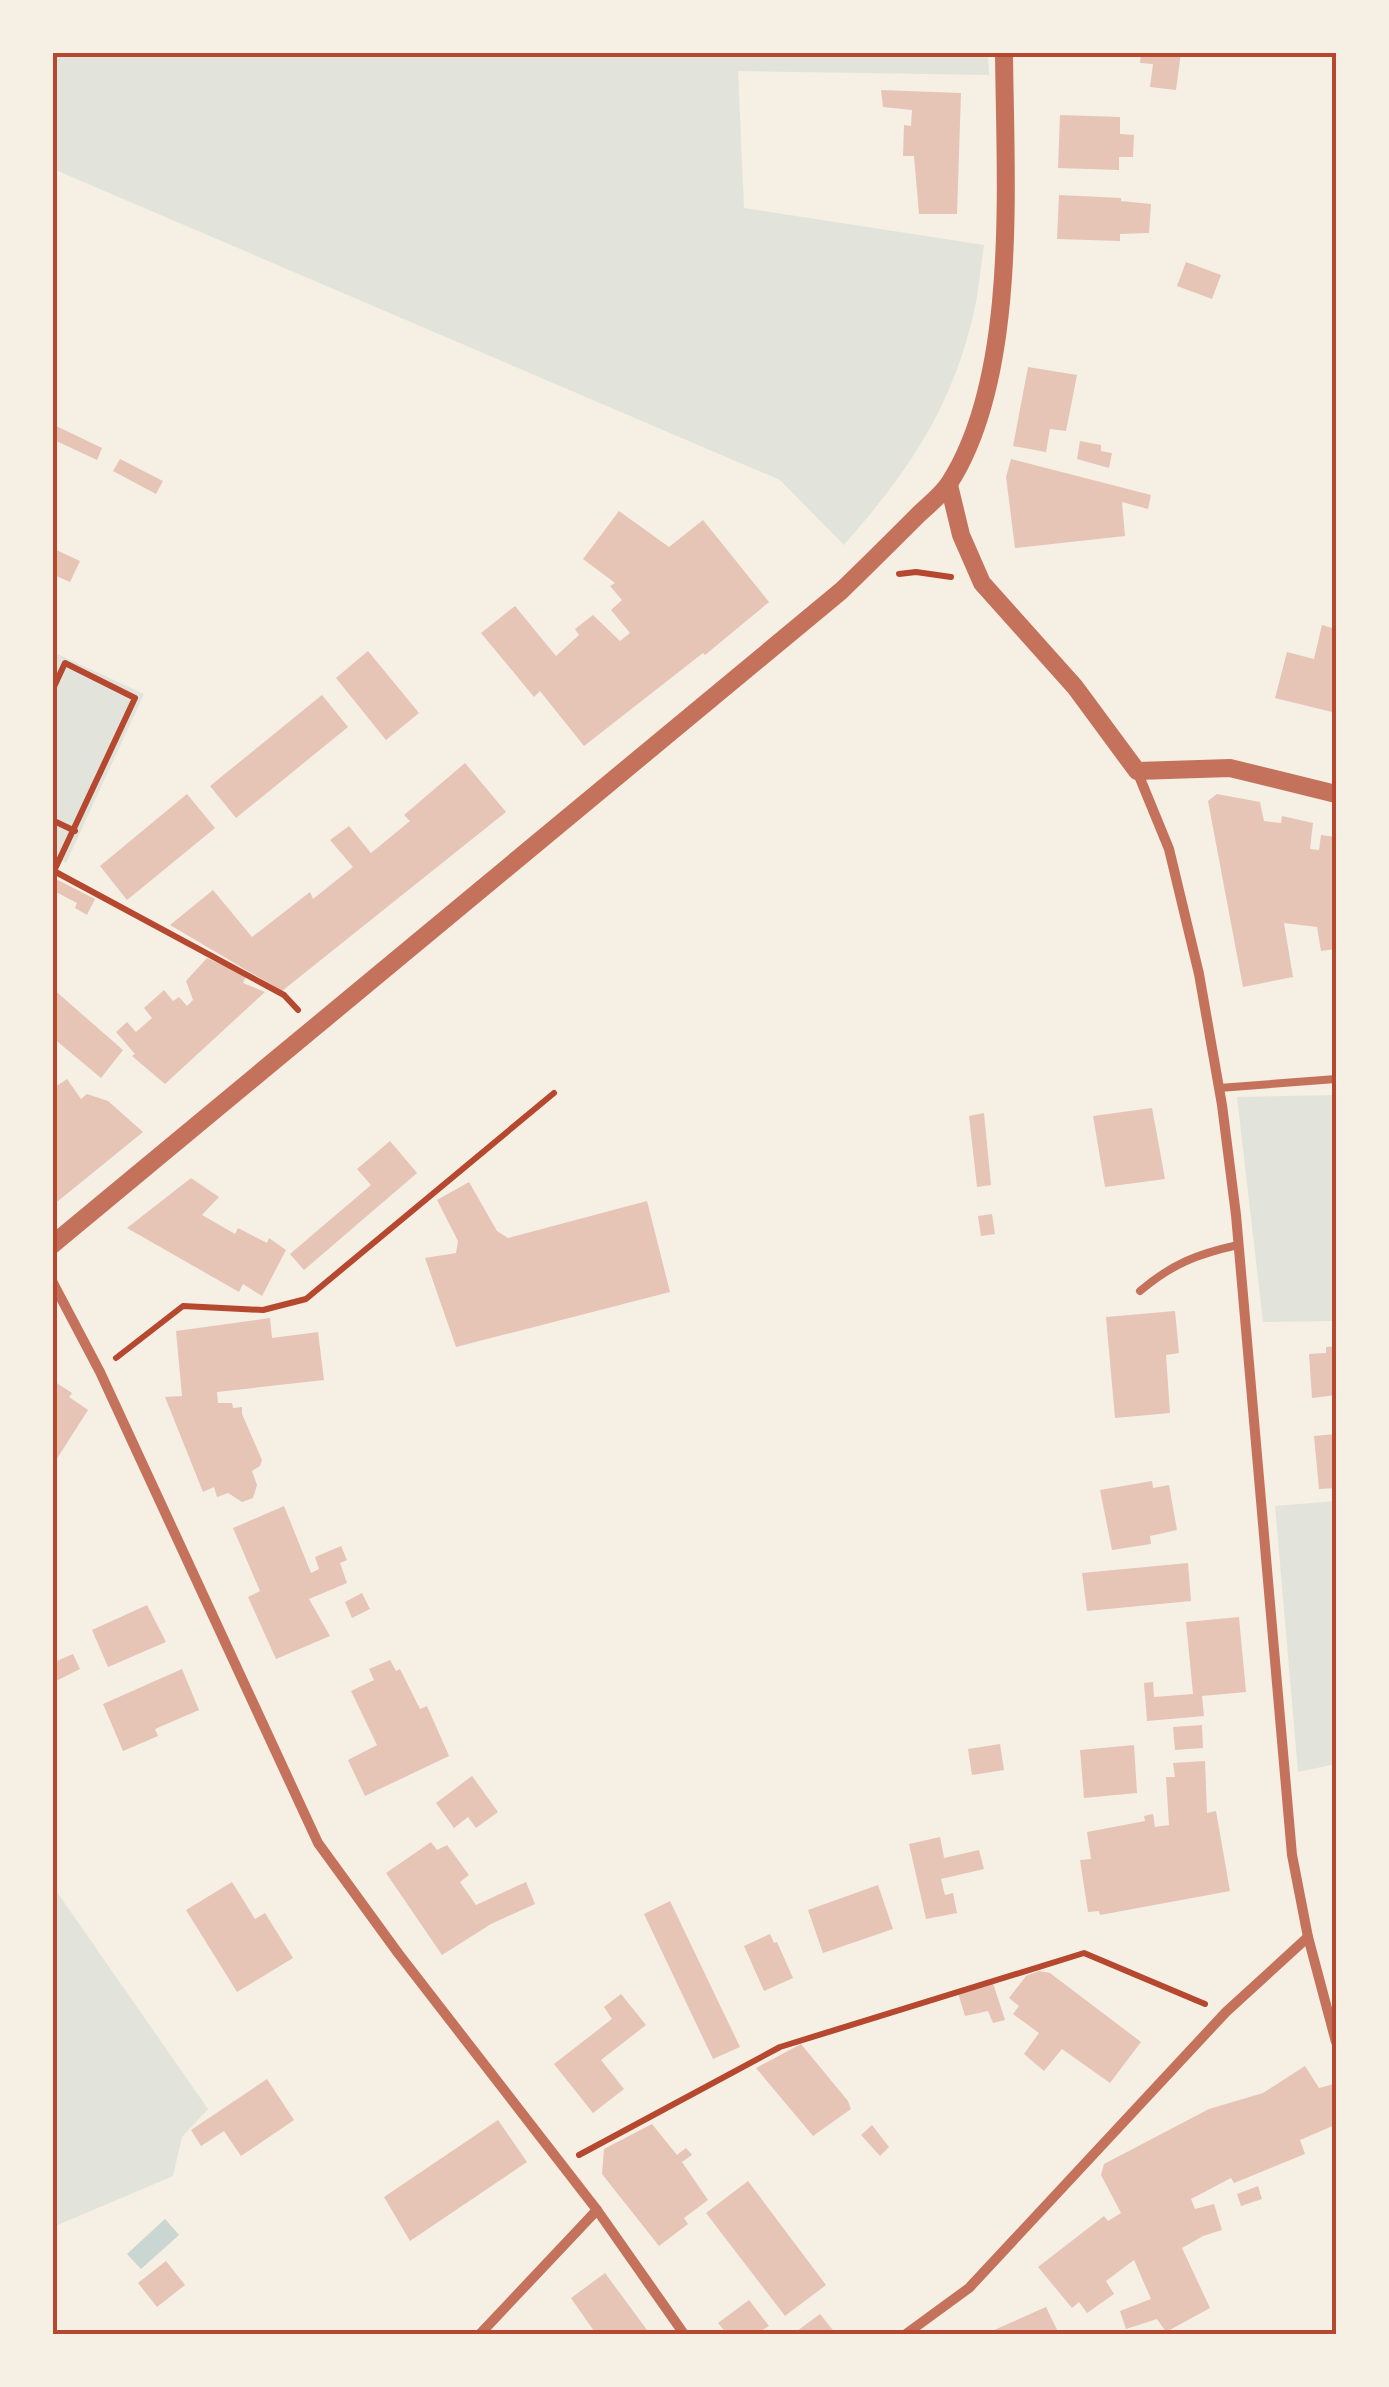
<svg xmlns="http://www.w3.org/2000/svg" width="1389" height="2387" viewBox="0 0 1389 2387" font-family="'DM Sans',sans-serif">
<rect width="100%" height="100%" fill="#f6efe4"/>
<g fill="#e2e4dc">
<path d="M 52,53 L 988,53 L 989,75 L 738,71 L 744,208 L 984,245 C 980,272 978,301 970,328 C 946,418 904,476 844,545 L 780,480 L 53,169 Z"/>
<polygon points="53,652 144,694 66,863 53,855"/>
<polygon points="1336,1095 1336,1321 1263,1322 1237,1097"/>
<polygon points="1336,1501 1336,1764 1298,1772 1275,1506"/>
<polygon points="52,1885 208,2109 182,2137 173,2176 53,2227"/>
</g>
<polygon fill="#c9d6d2" points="165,2219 179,2235 141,2269 127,2254"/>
<g fill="#e6c5b7">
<polygon points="1141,52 1181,52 1176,90 1150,87 1153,64 1140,63"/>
<polygon points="881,90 961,93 957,214 919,214 914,156 903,156 904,125 911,126 912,110 883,107"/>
<polygon points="1060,115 1120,117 1120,134 1134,135 1133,157 1119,157 1119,170 1058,168"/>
<polygon points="1059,195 1121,198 1121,201 1151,204 1149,233 1120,234 1120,241 1057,239"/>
<polygon points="1186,262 1221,275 1212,299 1177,286"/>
<polygon points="1028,367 1077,375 1066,431 1050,429 1046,452 1013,446"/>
<polygon points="52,424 102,448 97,460 52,439"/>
<polygon points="1080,441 1101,445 1101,451 1112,453 1109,468 1077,459"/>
<polygon points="120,459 163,481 156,494 113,471"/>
<polygon points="1011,459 1151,495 1148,509 1122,502 1125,536 1015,548 1006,477"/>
<polygon points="619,511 669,547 703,520 769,602 705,655 703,653 584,746 540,691 534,697 481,633 515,606 556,656 579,635 575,629 593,615 620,641 630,633 611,610 622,600 610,586 615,583 583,559"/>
<polygon points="52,548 80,561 70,582 52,574"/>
<polygon points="1322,625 1336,629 1336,713 1275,698 1287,652 1314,659"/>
<polygon points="368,651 419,713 386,740 336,678"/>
<polygon points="322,695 348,727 236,818 210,786"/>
<polygon points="465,763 506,812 282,991 170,925 213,890 252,937 310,892 313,899 353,867 330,840 349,826 371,853 410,821 404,815"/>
<polygon points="187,794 215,828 127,900 100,866"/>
<polygon points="1217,794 1260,802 1264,821 1281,823 1282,816 1313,823 1310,849 1319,850 1321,835 1336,837 1336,949 1321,951 1317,927 1284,923 1293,977 1243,987 1208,801"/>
<polygon points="52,877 95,899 87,915 75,908 77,903 56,892 52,898"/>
<polygon points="207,958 246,976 243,983 265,992 165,1084 132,1056 135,1054 116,1032 127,1022 136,1032 152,1018 144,1008 164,990 173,1001 179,997 187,1006 193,1000 186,981"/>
<polygon points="52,988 123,1050 101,1078 52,1037"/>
<polygon points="67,1079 81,1099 87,1094 108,1101 143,1132 52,1206 52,1089"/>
<polygon points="1152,1108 1165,1179 1105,1187 1093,1116"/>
<polygon points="984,1113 991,1185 977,1187 969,1116"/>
<polygon points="390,1141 417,1173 304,1270 290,1254 371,1185 357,1169"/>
<polygon points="191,1178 219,1197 202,1215 235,1234 238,1228 267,1243 269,1238 286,1250 262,1296 243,1284 239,1292 127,1228"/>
<polygon points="469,1182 497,1231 508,1238 647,1201 670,1292 456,1347 425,1258 456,1253 458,1241 437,1200"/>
<polygon points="992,1214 995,1234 981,1236 978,1216"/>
<polygon points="1175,1311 1179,1353 1166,1355 1170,1413 1115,1418 1106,1317"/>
<polygon points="270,1318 272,1338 318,1332 324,1380 217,1392 218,1403 232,1403 233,1408 242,1407 242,1414 262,1460 260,1466 252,1471 257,1485 253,1498 242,1502 228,1493 217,1497 214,1487 203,1492 165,1397 182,1396 176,1331"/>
<polygon points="1336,1346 1336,1395 1312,1398 1309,1354 1326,1353 1326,1347"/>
<polygon points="52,1380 72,1393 69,1397 88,1410 56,1460 52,1458"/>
<polygon points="1336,1434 1336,1488 1319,1489 1314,1436"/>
<polygon points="1152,1481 1153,1488 1169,1485 1177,1530 1150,1536 1151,1544 1112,1550 1100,1490"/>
<polygon points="284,1506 311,1573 319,1569 315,1557 341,1546 347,1560 340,1563 347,1583 309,1599 330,1636 276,1659 248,1597 260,1591 233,1528"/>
<polygon points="1188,1563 1191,1601 1087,1611 1082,1573"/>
<polygon points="362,1593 370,1609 352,1618 345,1602"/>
<polygon points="147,1605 166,1642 108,1667 92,1630"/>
<polygon points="1239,1617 1246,1692 1202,1696 1204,1716 1147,1721 1144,1683 1153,1682 1154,1697 1193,1694 1186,1622"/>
<polygon points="73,1654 80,1669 52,1683 52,1663"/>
<polygon points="390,1660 396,1671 400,1669 420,1709 427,1706 449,1756 365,1796 348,1760 377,1745 351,1691 374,1680 369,1669"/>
<polygon points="182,1669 199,1710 155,1729 158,1736 123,1751 103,1704"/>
<polygon points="1202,1725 1203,1748 1175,1750 1173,1727"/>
<polygon points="1000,1744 1004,1770 972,1775 968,1749"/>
<polygon points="1134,1745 1137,1793 1084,1798 1080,1750"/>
<polygon points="1205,1761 1207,1813 1216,1811 1230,1891 1100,1915 1099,1911 1088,1912 1080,1860 1091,1859 1087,1832 1145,1821 1144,1816 1153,1814 1155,1827 1169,1825 1166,1777 1175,1777 1173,1763"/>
<polygon points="472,1776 498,1812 476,1828 468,1817 454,1828 436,1803"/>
<polygon points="940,1837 944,1858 979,1850 984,1869 941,1879 945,1895 953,1893 957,1913 926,1919 909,1844"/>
<polygon points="431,1842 437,1850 447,1845 469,1875 460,1882 476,1905 526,1882 535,1904 491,1924 442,1955 386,1873"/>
<polygon points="232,1882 255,1919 265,1913 293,1958 237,1992 186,1910"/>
<polygon points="878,1885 893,1929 823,1953 808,1910"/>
<polygon points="670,1901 740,2047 713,2059 644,1914"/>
<polygon points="770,1934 774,1943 777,1942 793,1978 764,1991 744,1946"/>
<polygon points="1039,1971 1050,1973 1141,2042 1110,2083 1062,2049 1044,2071 1024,2054 1039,2033 1013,2014 1019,2006 1009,1998 1026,1976"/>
<polygon points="993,1983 1005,2020 993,2023 988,2011 965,2016 958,1993"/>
<polygon points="621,1994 646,2025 601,2060 624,2089 593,2113 554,2064 612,2019 604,2007"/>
<polygon points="801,2044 848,2101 851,2109 813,2136 756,2068"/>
<polygon points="1305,2066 1319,2088 1334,2084 1336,2091 1335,2125 1300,2140 1305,2154 1234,2183 1231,2178 1191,2199 1195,2209 1214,2204 1222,2230 1203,2236 1182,2248 1210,2308 1166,2332 1157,2319 1126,2329 1120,2311 1151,2299 1134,2260 1106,2281 1114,2294 1087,2313 1079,2302 1072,2308 1038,2267 1104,2216 1108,2221 1121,2213 1101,2175 1104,2164 1209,2109 1263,2093"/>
<polygon points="267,2079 294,2120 241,2156 224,2131 201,2146 191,2130"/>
<polygon points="498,2120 527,2162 410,2241 384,2197"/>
<polygon points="652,2124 677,2155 686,2148 692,2155 682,2162 708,2200 684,2218 688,2224 659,2246 602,2174 604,2149"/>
<polygon points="872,2125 889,2147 880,2156 861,2135"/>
<polygon points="748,2181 826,2285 785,2316 706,2213"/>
<polygon points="1258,2186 1262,2199 1241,2206 1237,2194"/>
<polygon points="166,2261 185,2285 157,2307 138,2283"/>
<polygon points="605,2273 650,2334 596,2334 571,2298"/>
<polygon points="749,2300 769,2326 756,2334 727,2334 718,2323"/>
<polygon points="1046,2307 1059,2334 985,2334"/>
<polygon points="820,2314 836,2334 793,2334"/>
</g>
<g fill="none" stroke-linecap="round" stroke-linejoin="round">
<g stroke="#b5482f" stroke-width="6">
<polyline points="899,574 916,572 951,577"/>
<polyline points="52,691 65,663 135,698 54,871"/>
<polyline points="52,820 75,831"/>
<polyline points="52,870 284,995 298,1010"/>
<polyline points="116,1358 183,1306 263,1310 306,1299 554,1093"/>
<polyline points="579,2155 780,2047 1084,1953 1205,2004"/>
</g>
<g stroke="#c5725c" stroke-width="8">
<polyline points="1219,1088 1336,1079"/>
<path d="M 1140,1291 C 1172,1264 1197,1254 1238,1245"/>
</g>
<g stroke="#c5725c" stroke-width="10">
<polyline points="1137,771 1169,849 1199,974 1222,1105 1236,1215 1292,1855 1308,1937 1336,2042"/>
<polyline points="52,1281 100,1372 318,1843 398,1953 597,2210 684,2334"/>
<polyline points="480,2334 597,2210"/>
<polyline points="906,2334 969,2288 1226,2012 1308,1937"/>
</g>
<g stroke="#c5725c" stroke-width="18">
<polyline points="949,485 961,535 982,583 1075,687 1137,771 1230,768 1336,794"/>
<path d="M 52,1245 L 841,591 C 867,566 892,541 918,515 C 928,505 942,495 950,482 C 1019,373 1005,178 1004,52"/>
</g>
</g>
<rect width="1389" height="2387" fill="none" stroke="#f6efe4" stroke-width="110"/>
<rect x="55" y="55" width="1279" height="2277" fill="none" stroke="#b5482f" stroke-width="4"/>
</svg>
